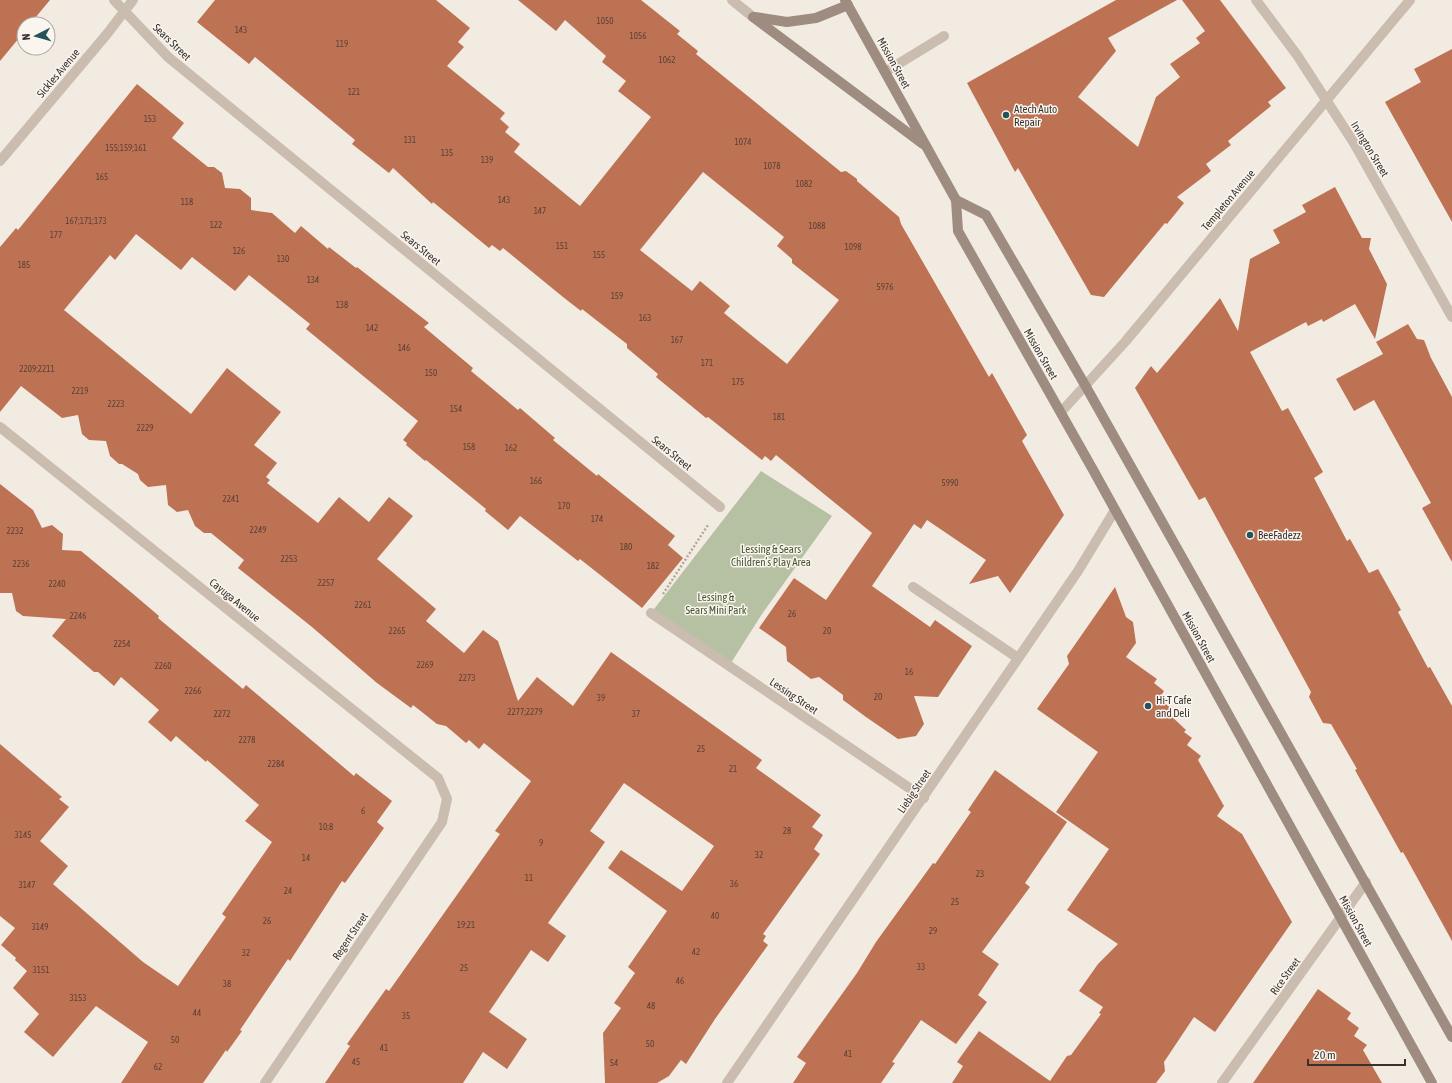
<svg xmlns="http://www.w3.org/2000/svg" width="1452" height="1083" viewBox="0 0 1452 1083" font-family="'Asap Condensed',sans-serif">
<rect width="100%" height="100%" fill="#f2ebe2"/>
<polygon fill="#b6c1a3" points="761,471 832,516 762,614 729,666 651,613"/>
<g fill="#be7254" fill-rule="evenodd">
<polygon points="0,0 50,0 30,24 24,24 24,32 0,61"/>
<path d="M 215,0 L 436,0 L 470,28 L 458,42 L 464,47 L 447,66 L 505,113 L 500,119 L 509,127 L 505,132 L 520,144 L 514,152 L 580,206 L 651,117 L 618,91 L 626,81 L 602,62 L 606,56 L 565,20 L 556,31 L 518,0 L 641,0 L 680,31 L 677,34 L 698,51 L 696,54 L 841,172 L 846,171 L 857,179 L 857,181 L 899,217 L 901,224 L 989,377 L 992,373 L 1027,435 L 1022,441 L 1064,515 L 1010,593 L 998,576 L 969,584 L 986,560 L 927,520 L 921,529 L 914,524 L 872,586 L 930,627 L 935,620 L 972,646 L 938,697 L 914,696 L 924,724 L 916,736 L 898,739 L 866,717 L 843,700 L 843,695 L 819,677 L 811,679 L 787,661 L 786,647 L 759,628 L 794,578 L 826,600 L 872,533 L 776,455 L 771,461 L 765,456 L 762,460 L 708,417 L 706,418 L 656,377 L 658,374 L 627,348 L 627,344 L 582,309 L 581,311 L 563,297 L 503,248 L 500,251 L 492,245 L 489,248 L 433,202 L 432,204 L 393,168 L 389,173 L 352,144 L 355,140 L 255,57 L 249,64 L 197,22 ZM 703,172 L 784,237 L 777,246 L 792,259 L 792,263 L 839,300 L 787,364 L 724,313 L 730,306 L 700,281 L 692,291 L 640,250 Z"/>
<polygon points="1116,0 1177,0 1108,38 1116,51 1078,97 1138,147 1156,97 1180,77 1170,64 1200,43 1196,38 1205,31 1182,0 1220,0 1286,88 1268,102 1271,106 1228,141 1231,145 1206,164 1211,171 1177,197 1184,203 1167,224 1165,223 1104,297 1091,295 1018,168 1015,172 967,83"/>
<polygon points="1452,49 1452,222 1385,102 1421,82 1414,69"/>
<polygon points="137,84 184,123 172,138 208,167 214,167 222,173 225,188 240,189 251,198 251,210 272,213 295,233 301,226 328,249 329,247 356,268 357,267 429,323 424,327 473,368 471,371 518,410 520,408 555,438 553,440 597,476 598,474 675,536 668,545 683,558 642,608 580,559 578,561 520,516 508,530 485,511 486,509 426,460 425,461 406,445 407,443 403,440 418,421 306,329 310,324 249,275 235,291 192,257 181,270 136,234 115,260 110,255 64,310 191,414 227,368 281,412 254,445 277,463 266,477 270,480 267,483 318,523 339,497 369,522 389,497 413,516 377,559 436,609 426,621 464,653 483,630 498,641 518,701 537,677 573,706 611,652 762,760 756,768 821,815 812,827 823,835 814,849 820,854 763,934 766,936 763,941 768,945 715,1019 686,1064 681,1060 669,1076 657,1083 605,1083 603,1033 621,1008 614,1003 635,973 628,967 667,911 608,868 621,850 682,891 714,846 624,783 590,831 605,842 548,923 566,936 548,962 531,950 489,1012 527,1039 507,1069 483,1052 463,1083 325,1083 350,1046 347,1044 386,989 389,991 500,834 495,831 531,781 484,743 479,749 469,740 466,743 446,726 437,724 413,705 411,708 377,683 312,627 238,568 244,560 211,533 204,533 195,526 188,510 177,512 168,505 166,485 148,487 140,480 138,474 122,464 119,464 110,456 106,441 89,440 82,434 78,415 62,418 21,386 0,412 0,247 16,228 18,230"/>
<polygon points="1335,187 1362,238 1371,238 1369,249 1387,284 1375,339 1355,304 1323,322 1322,319 1308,326 1306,322 1250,352 1282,411 1288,408 1323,472 1314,478 1347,541 1350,539 1369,573 1378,569 1401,610 1398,612 1428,668 1430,667 1452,706 1452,941 1403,852 1401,853 1355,770 1357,769 1331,724 1323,723 1309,697 1311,692 1205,497 1199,500 1135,388 1151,366 1157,373 1220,298 1238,331 1250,259 1280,243 1273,230 1306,212 1302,205"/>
<polygon points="1408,324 1417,339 1424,340 1431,358 1452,397 1452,562 1422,508 1431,503 1374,400 1354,411 1336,379 1383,354 1376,342"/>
<polygon points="0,484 33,510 42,528 52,525 63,534 62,550 81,551 132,593 159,616 158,618 243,689 246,685 354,776 356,773 392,801 377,822 384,828 345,883 342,881 290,961 288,959 240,1030 242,1031 227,1052 226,1050 203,1083 121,1083 148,1042 96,1006 53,1057 24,1032 39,1014 13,988 27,971 15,960 16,958 1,945 15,928 0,916 0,744 62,797 59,799 69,807 40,841 68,866 53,884 143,962 178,986 226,917 222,914 272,842 245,821 259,805 207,760 206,762 176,736 171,742 148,722 159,710 121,677 114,686 98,672 94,672 52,636 66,619 23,616 16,611 12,593 0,593"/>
<polygon points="1115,587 1126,617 1133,622 1136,643 1126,657 1157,679 1154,683 1164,691 1159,699 1172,709 1169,714 1186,730 1184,732 1192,738 1187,745 1201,756 1198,760 1224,806 1217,816 1242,834 1292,922 1215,1032 1194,1017 1164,1062 1165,1071 1156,1083 952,1083 963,1066 957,1062 979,1031 1050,1081 1067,1056 1071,1055 1101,1014 1099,1013 1103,1007 1079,991 1098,964 1118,944 1067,910 1109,849 1056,812 1098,752 1037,709 1069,664 1067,656"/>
<polygon points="995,770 1067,822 1025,883 1030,887 982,952 999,964 978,995 987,1002 956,1044 921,1020 892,1062 895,1063 881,1083 793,1083 806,1063 797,1057 857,973 876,942 933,863 935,864 971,812 968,810"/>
<polygon points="1318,989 1351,1013 1347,1019 1359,1028 1354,1036 1367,1045 1363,1050 1382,1083 1253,1083"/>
</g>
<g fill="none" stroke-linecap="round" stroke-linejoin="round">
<polyline stroke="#b6a698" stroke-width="2.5" stroke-dasharray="2 2" stroke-linecap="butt" points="663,594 708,525"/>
<g stroke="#cabcae" stroke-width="10">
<polyline points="885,72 944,36"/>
<polyline points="913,587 1018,658"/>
</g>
<g stroke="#cabcae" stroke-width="10">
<polyline points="114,0 168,57 720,507"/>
<polyline points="732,0 753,17"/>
<polyline points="1256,0 1297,55 1354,143 1452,317"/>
<polyline points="1061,412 1125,342 1410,0"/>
<polyline points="0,427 438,778 447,799 442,822 265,1083"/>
<polyline points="651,613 924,798"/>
<polyline points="727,1083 1078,571 1115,510"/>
<polyline points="1222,1083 1366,882"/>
</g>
<polyline stroke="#cabcae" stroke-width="10" points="0,161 107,34 133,0"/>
<g stroke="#9e8c80" stroke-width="10">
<polyline points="845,0 956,200 958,231 1092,468 1432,1083"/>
<polyline points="753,17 923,144"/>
<polyline points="755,17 787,22 816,18 848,5"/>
<polyline points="956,200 986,215 1085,385 1452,1037"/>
</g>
</g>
<g fill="#245459" stroke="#faf5ef" stroke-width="1.5">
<circle cx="1006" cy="115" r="4"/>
<circle cx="1250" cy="535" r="4"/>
<circle cx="1148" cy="706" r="4"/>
</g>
<g text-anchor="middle" stroke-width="3" stroke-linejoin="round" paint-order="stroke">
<g font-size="9" fill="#5b4136">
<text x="605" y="24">1050</text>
<text x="241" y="33">143</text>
<text x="638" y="39">1056</text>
<text x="342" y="47">119</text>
<text x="667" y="63">1062</text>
<text x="354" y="95">121</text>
<text x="150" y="122">153</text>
<text x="410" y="143">131</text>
<text x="743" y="145">1074</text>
<text x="126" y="151">155;159;161</text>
<text x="447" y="156">135</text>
<text x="487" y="163">139</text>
<text x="772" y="169">1078</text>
<text x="102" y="180">165</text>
<text x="804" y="187">1082</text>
<text x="504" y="203">143</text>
<text x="187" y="205">118</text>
<text x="540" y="214">147</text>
<text x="86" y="224">167;171;173</text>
<text x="216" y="228">122</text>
<text x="817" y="229">1088</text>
<text x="56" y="238">177</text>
<text x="562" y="249">151</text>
<text x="853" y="250">1098</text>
<text x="239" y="254">126</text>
<text x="599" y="258">155</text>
<text x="283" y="262">130</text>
<text x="24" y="268">185</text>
<text x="313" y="283">134</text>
<text x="885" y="290">5976</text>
<text x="617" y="299">159</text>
<text x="342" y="308">138</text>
<text x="645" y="321">163</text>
<text x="372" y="331">142</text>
<text x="677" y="343">167</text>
<text x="404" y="351">146</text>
<text x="707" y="366">171</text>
<text x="37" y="372">2209;2211</text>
<text x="431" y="376">150</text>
<text x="738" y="385">175</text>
<text x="80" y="394">2219</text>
<text x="116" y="407">2223</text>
<text x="456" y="412">154</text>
<text x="779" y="420">181</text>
<text x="145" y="431">2229</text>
<text x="469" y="450">158</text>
<text x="511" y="451">162</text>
<text x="536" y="484">166</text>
<text x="950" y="486">5990</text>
<text x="231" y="502">2241</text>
<text x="564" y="509">170</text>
<text x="597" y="522">174</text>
<text x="258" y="533">2249</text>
<text x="15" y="534">2232</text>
<text x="626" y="550">180</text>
<text x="289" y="562">2253</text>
<text x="21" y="567">2236</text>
<text x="653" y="569">182</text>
<text x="326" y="586">2257</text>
<text x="57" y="587">2240</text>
<text x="363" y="608">2261</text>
<text x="792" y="617">26</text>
<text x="78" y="619">2246</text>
<text x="397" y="634">2265</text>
<text x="827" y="634">20</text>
<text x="122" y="647">2254</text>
<text x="425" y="668">2269</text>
<text x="163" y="669">2260</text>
<text x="909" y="675">16</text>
<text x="467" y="681">2273</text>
<text x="193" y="694">2266</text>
<text x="878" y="700">20</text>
<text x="601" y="701">39</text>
<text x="525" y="715">2277;2279</text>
<text x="222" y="717">2272</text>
<text x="636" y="717">37</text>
<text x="247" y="743">2278</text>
<text x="701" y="752">25</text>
<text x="276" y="767">2284</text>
<text x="733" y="772">21</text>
<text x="363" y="814">6</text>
<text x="326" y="830">10;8</text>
<text x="787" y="834">28</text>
<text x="23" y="838">3145</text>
<text x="541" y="846">9</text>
<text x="759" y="858">32</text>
<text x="306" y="861">14</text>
<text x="980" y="877">23</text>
<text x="529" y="881">11</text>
<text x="734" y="887">36</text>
<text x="27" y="888">3147</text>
<text x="288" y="894">24</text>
<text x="955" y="905">25</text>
<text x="715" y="919">40</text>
<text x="267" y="924">26</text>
<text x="466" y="928">19;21</text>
<text x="40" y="930">3149</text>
<text x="933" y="934">29</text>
<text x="696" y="955">42</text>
<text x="246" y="956">32</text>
<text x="921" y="970">33</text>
<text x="464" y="971">25</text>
<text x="41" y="973">3151</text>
<text x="680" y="984">46</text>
<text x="227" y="987">38</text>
<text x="78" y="1001">3153</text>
<text x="651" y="1009">48</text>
<text x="197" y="1016">44</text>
<text x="406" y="1019">35</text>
<text x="175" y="1043">50</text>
<text x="650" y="1047">50</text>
<text x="384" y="1051">41</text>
<text x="848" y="1057">41</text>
<text x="356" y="1065">45</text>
<text x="614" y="1066">54</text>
<text x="158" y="1070">62</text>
</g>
<g font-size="11" fill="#3a312c" stroke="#faf5ef">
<text transform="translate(172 42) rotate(44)" y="4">Sears Street</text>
<text transform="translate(894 63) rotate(61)" y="4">Mission Street</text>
<text transform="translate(58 73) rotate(-50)" y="4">Sickles Avenue</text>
<text transform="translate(1370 149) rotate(59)" y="4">Irvington Street</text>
<text transform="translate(1228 200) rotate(-50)" y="4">Templeton Avenue</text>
<text transform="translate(421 248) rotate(39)" y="4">Sears Street</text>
<text transform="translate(1041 354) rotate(60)" y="4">Mission Street</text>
<text transform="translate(672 453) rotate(39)" y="4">Sears Street</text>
<text transform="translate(235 600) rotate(39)" y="4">Cayuga Avenue</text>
<text transform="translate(1199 637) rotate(61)" y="4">Mission Street</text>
<text transform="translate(794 696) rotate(34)" y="4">Lessing Street</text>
<text transform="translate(914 791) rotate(-56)" y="4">Liebig Street</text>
<text transform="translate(1356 921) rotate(61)" y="4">Mission Street</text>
<text transform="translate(350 936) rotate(-56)" y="4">Regent Street</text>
<text transform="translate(1285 976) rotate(-54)" y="4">Rice Street</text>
</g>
<g font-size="11" fill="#3a312c" stroke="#faf5ef" text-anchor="start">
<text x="1014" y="113">Atech Auto<tspan x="1014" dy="13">Repair</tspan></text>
<text x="1258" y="539">BeeFadezz</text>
<text x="1156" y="704">Hi-T Cafe<tspan x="1156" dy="13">and Deli</tspan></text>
</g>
<g font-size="11" fill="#485631" stroke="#faf5ef">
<text x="771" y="553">Lessing &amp; Sears<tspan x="771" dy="13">Children’s Play Area</tspan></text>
<text x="716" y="601">Lessing &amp;<tspan x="716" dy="13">Sears Mini Park</tspan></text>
</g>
</g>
<g transform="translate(36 36) rotate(264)"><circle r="19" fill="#faf5ef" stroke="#ada7a1"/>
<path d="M0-3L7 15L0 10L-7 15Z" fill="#245459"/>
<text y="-6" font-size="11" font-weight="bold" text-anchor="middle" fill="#3a312c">N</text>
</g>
<path d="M1308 1059v6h97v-6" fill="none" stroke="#3a312c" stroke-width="2"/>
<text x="1314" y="1059" font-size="12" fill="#3a312c" stroke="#faf5ef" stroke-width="3" paint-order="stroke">20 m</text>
</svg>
